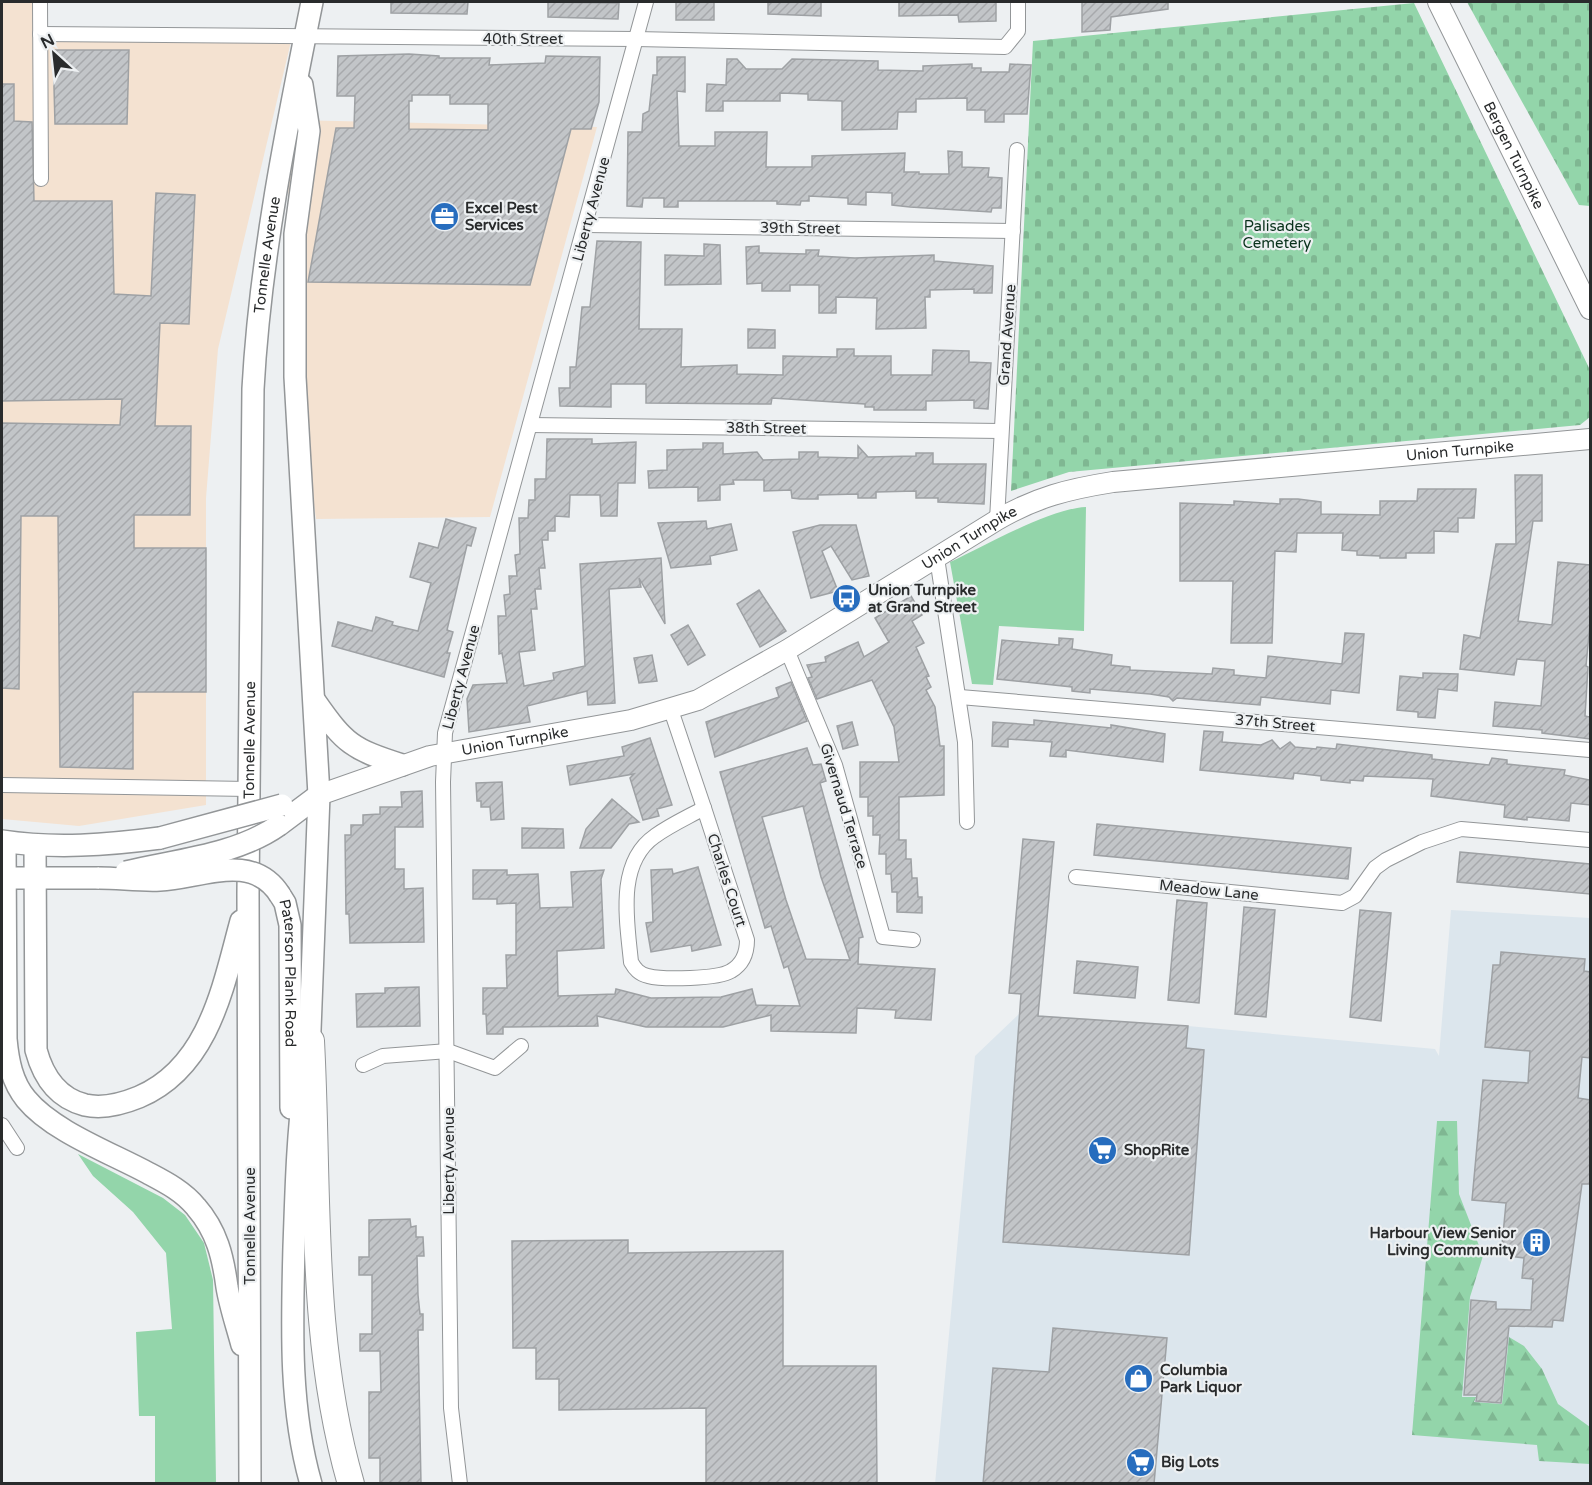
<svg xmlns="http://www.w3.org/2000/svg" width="1592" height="1485" viewBox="0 0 1592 1485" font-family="'Varela Round',sans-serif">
<defs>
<pattern id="forest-firs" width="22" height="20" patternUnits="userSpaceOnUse" patternTransform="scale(1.5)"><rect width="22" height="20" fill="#93d5aa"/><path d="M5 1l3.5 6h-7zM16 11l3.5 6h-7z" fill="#7fb792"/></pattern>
<pattern id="cemetery-stones" width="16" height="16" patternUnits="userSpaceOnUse" patternTransform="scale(1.5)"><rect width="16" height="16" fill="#93d5aa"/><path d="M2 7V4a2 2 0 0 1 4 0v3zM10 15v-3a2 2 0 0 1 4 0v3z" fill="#7fb792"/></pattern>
<pattern id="building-hatch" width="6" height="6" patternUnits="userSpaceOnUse" patternTransform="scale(1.5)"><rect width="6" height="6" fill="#c2c5c8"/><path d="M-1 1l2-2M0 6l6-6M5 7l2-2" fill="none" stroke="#a7a9ac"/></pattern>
</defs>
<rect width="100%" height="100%" fill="#edf0f2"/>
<polygon fill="#dce6ed" points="1451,910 1590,918 1590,1483 935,1484 975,1056 1019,1014 1188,1026 1435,1049 1439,1056"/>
<g fill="#f4e2d1">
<polygon points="2,2 45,2 45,28 293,33 218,349 206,498 206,805 79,826 2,819"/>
<polygon points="294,120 597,127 490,517 316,519 294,359 290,211 286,166"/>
</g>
<g fill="#93d5aa">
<path d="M 1086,507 L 1084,631 L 999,626 L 993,685 L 972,684 L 950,562 C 987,545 1048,509 1086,507 Z"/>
<polygon points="78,1154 163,1198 185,1215 204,1243 213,1280 216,1483 155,1483 155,1416 139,1416 136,1332 172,1329 166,1253 133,1212 93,1176"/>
</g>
<polygon fill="url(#forest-firs)" points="1437,1121 1457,1121 1459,1194 1483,1256 1470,1297 1462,1397 1476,1397 1474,1402 1502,1404 1509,1337 1524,1346 1542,1369 1558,1404 1590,1427 1590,1464 1539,1461 1537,1445 1412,1435"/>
<g fill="url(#cemetery-stones)">
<polygon points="1467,2 1590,2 1590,206 1579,205"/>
<polygon points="1414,3 1590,370 1590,417 1580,425 1069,472 1011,491 1033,41"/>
</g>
<g fill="url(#building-hatch)" stroke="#9ea1a4" stroke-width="1.5" fill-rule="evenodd">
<polygon points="391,2 468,2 467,14 391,13"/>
<polygon points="548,2 619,3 618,19 548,17"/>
<rect x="676" y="2" width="38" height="18"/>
<polygon points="768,2 821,2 821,16 768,14"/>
<polygon points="899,2 996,2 996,21 959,22 958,15 899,16"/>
<polygon points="1082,2 1168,2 1168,9 1111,17 1110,30 1082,32"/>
<polygon points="53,50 129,50 127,124 55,124"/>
<path d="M 409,54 L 439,56 L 439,58 L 490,58 L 489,65 L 545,63 L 546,56 L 600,57 L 599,102 L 591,129 L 571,129 L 530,285 L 308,282 L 336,128 L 354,128 L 355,96 L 337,96 L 338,56 ZM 412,95 L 450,95 L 450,104 L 488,104 L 488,130 L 409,129 L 409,101 L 412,101 Z"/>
<polygon points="657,57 685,57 685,92 677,91 679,146 715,146 715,132 767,132 766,167 812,167 812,156 905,153 904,172 919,172 919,174 949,174 948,151 962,152 962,167 989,168 988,177 1002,178 1001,208 992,208 991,212 910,207 892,205 892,193 866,192 866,205 848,204 848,198 809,196 809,201 801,201 800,205 777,204 777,201 678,201 678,207 664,207 664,198 643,198 642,207 627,206 628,132 642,132 643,114 649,111 653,75 657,75"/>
<polygon points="727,59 737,59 746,69 782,69 792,59 878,61 878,70 923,71 923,66 972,64 972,68 981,68 981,72 1009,72 1010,64 1031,65 1027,114 1004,114 1004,122 985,122 985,110 967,110 967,98 916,99 916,112 898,112 897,129 842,130 842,101 808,100 808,94 780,93 780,101 723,101 723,111 706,111 707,84 726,85"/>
<polygon points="2,84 14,84 14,121 32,122 34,201 112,201 114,294 151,296 156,193 195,195 189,324 160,323 155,426 191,426 190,515 134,515 134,548 206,548 206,692 133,692 133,769 60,767 58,516 21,516 19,689 2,688 2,423 120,425 122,399 2,401"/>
<polygon points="597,241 641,242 639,329 682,329 681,367 737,365 737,374 783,375 783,356 837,357 837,349 854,349 854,356 891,356 891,375 932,375 933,350 969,351 969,362 991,363 988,409 974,408 974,400 926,401 926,410 874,410 874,407 865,407 865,404 772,398 771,404 646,403 646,384 611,384 611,407 560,406 559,388 570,388 570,367 576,367 582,307 590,307"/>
<polygon points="704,244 720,245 721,284 665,285 665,255 704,256"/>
<polygon points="759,246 759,253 806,254 806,250 819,250 818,256 855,258 934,255 934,261 993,266 992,293 974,293 974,289 930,290 930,297 925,297 926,328 876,329 877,298 836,297 836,313 819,313 819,285 790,285 790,291 762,291 762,283 747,284 746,247"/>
<polygon points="748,329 775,330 775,348 748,348"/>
<polygon points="547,439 592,439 592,444 636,442 635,483 618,483 617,516 601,516 600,495 570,495 569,517 555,516 555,531 548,531 548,540 542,540 545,568 539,568 541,589 535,589 537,609 531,609 535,650 519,652 524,686 554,680 553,673 585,666 580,564 661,558 665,624 639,578 641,587 609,589 615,703 588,705 587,691 527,706 530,722 469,732 467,699 473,685 507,683 502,653 499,654 498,616 506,616 504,595 510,594 509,576 517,576 515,555 520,554 519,518 528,518 529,500 535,500 535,479 546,479"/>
<polygon points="703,443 723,443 723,454 757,452 763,460 799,459 799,452 818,452 818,457 858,458 858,446 868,457 916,456 916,453 933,453 933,464 986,464 984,504 938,502 938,498 916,498 916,491 876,492 876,498 858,498 858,494 818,495 818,499 800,499 792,498 791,490 764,491 764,480 733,480 734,484 720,485 720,500 698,501 698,487 649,488 648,471 667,470 667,450 703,449"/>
<polygon points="1515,475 1542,475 1542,521 1533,521 1518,621 1552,625 1558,562 1590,565 1590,624 1586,666 1588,667 1585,716 1590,717 1590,739 1542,733 1542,730 1493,726 1495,702 1541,706 1545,661 1517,659 1514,675 1460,669 1464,635 1480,638 1496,544 1516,544"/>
<polygon points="1418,489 1476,489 1474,518 1458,518 1458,532 1434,531 1434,553 1406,553 1406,558 1380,558 1380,556 1357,555 1357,551 1342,550 1343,533 1297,533 1296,552 1275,551 1272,643 1231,643 1233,581 1180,581 1180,503 1234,505 1234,501 1280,504 1280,499 1298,499 1321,502 1321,514 1380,515 1380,501 1417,501"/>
<polygon points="446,519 476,528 471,546 467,545 456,592 447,630 453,632 447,653 450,653 444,677 332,646 338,622 372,631 376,617 393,622 392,625 418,631 431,583 410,577 419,543 438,548"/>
<polygon points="706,521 707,529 731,524 737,550 710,556 711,564 671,568 658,523"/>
<polygon points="820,525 856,525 869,576 852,580 831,546 822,551 838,591 811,598 793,532"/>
<polygon points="759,590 786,631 760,647 737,604"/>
<polygon points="911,596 922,615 912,621 924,643 916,647 929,676 926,677 931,687 926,690 935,707 940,746 944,746 944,795 899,797 899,840 906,840 906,859 911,859 912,878 917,878 918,897 922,897 922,913 897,912 897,892 892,892 891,874 886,874 886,854 879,854 880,835 873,835 873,816 868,816 868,797 860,797 860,762 899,762 894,727 872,680 817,699 808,678 812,677 807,665 826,662 825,657 858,642 864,657 889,642 875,618"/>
<polygon points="688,625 705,655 688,665 671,635"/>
<polygon points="1345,633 1364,634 1359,693 1331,690 1330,704 1261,697 1260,705 1177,698 1173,701 1169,697 1150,694 1090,689 1090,693 1072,691 1072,687 997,679 1002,640 1059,645 1059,638 1073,639 1072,649 1112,655 1111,665 1130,667 1130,670 1212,674 1213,668 1234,670 1234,675 1266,678 1268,656 1342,664"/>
<polygon points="652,655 657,681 639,683 634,658"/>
<polygon points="1423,673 1458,674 1457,691 1438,689 1435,718 1418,717 1418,712 1397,710 1400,676 1423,678"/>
<polygon points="791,682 807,721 715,757 706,722 779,697 776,688"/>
<polygon points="1034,720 1111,728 1111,725 1165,734 1163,762 1066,750 1066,757 1050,756 1052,742 1008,739 1008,747 992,746 993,722 1034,725"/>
<polygon points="852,722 858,745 843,749 837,726"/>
<polygon points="1204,731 1223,732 1222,742 1261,745 1272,740 1280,749 1290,742 1295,747 1316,749 1317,747 1336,749 1337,744 1432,755 1432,759 1489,765 1492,758 1507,760 1507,764 1565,770 1564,775 1590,780 1590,805 1571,803 1569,821 1527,817 1527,820 1504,817 1505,805 1431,796 1433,779 1364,776 1363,781 1350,780 1350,783 1321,780 1321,776 1294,773 1293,779 1200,770"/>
<polygon points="650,738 672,805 657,809 659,816 643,820 630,778 634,774 570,785 567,766 624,756 622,747"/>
<path d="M 807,748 L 813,765 L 821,764 L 826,781 L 820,783 L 863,937 L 859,938 L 858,964 L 935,969 L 931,1020 L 895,1018 L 896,1010 L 857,1008 L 856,1033 L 771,1031 L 771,1015 L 723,1027 L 646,1027 L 597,1016 L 598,1026 L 503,1027 L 503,1034 L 487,1034 L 486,1014 L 483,1014 L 483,988 L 507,988 L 506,955 L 516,955 L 516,903 L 497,904 L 497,899 L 473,899 L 473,870 L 507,870 L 507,875 L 538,874 L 540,908 L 573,907 L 571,872 L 604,870 L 601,879 L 604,948 L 557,951 L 558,996 L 615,994 L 616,989 L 651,998 L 721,997 L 752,989 L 756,1005 L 800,1006 L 788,966 L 784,968 L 771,926 L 765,928 L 720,772 ZM 803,806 L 821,877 L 850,960 L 806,959 L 786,900 L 762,817 Z"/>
<polygon points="502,782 504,819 491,820 490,807 481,807 481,801 477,801 476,783"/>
<polygon points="422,791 423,827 395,827 395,869 404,869 404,889 423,888 424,942 350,943 349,914 346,914 345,835 351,835 351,825 363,825 363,815 380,814 380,807 402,807 401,792"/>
<polygon points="612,799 639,822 629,824 611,848 580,848 586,829"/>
<polygon points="1097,824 1351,848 1348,879 1094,855"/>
<polygon points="522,828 563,829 564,848 522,848"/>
<polygon points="1023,839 1054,842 1038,1016 1188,1026 1186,1048 1204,1050 1189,1255 1003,1242 1021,994 1009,993"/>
<polygon points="1460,852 1590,864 1590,894 1457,882"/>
<polygon points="698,867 721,945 692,951 691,945 651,952 646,923 653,922 651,870 672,869 673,874"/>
<polygon points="1177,900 1207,903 1199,1003 1168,1000"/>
<polygon points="1244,907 1275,910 1266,1017 1235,1014"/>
<polygon points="1360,910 1391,913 1381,1021 1350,1017"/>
<polygon points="1501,952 1585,959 1584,971 1590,972 1590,1058 1582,1057 1578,1098 1590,1100 1590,1184 1582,1184 1563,1321 1553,1320 1552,1327 1509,1326 1501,1403 1476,1401 1477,1395 1464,1395 1471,1300 1496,1302 1496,1309 1531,1310 1533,1279 1522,1278 1524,1258 1501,1255 1506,1203 1472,1200 1483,1080 1528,1083 1530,1051 1485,1047 1493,965 1500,965"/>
<polygon points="1077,961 1138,967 1135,998 1074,993"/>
<polygon points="419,987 420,1026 357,1027 356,994 385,993 385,988"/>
<polygon points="410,1219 411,1227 416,1226 416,1237 423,1237 424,1256 417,1256 418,1295 420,1314 423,1314 423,1330 418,1330 421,1484 380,1484 380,1458 369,1458 369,1392 381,1392 380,1351 360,1351 360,1334 372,1334 372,1275 359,1275 359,1257 369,1257 369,1220"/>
<polygon points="628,1240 628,1253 783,1251 783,1366 876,1366 877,1484 706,1484 706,1408 559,1410 559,1379 536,1379 536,1348 513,1348 512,1241"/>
<polygon points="1053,1328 1167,1338 1154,1484 983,1484 993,1368 1049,1372"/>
</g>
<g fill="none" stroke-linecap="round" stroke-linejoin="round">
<defs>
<g id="street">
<polyline points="40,2 41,179"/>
<polyline points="40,34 636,39 1005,47 1018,31 1018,2"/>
<polyline points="587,225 1013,231"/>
<polyline points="530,425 1001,431"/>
<polyline points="997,520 1017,150"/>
<polyline points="937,558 965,742 967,822"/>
<polyline points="787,650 835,765 883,937 913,940"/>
<polyline points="960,697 1590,750"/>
<polyline points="671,710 704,808"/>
<polyline points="2,785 249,789"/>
<path d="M 704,808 L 747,940 C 747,953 743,964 731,971 C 718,979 663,980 648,976 C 639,974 635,969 631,962 C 627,921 616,863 655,836 C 670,825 688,817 704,808 Z"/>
<polyline points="1076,877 1342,903 1355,896 1375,868 1386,860 1422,842 1461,829 1590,840"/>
<polyline points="363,1065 383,1056 448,1051 495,1068 521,1046"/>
<polyline points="2,1125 17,1148"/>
<polyline points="460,1484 451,1408 443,782 445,733 646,2"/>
</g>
<g id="secondary">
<path id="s1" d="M 1438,2 L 1590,309"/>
<path id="s2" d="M 319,795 L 430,756 L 631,720 L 698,700 L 787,650 L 997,520 C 1036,497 1069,489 1113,482 L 1590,439"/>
</g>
<g id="primary">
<polyline points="302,85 309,131 295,234 295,377 319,795 309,1056"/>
<path d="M 315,701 C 345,744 352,749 402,765"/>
<polyline points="279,825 319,795"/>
<path d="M 2,841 C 55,849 107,845 160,838"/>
<path d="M 5,842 L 6,1039 C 8,1061 12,1082 26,1099 C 52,1131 111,1153 148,1173 C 165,1182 183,1191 196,1207 C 217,1231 223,1257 227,1287 C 230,1306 237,1326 242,1345"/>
<path d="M 35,845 L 36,1050 C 43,1076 57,1098 85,1105 C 103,1109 122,1104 139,1097 C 209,1067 223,987 241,921"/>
<polyline points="2,878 99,878"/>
<path id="s3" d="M 280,895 L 285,903 L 290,925 L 291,1108"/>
<path d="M 304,1087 C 297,1140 296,1194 294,1247 C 292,1326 289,1407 311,1484"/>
<path id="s4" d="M 250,1484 L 248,894 L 253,389 C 260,259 286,130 312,2"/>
</g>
<path id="highway" d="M 311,1041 C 319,1189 309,1339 351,1484"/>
</defs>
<use href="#street" stroke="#939698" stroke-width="16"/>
<use href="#secondary" stroke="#939698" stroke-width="22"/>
<use href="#primary" stroke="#939698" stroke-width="24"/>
<use href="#highway" stroke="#939698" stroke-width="28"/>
<use href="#street" stroke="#fff" stroke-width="14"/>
<use href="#secondary" stroke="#fff" stroke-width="20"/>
<use href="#primary" stroke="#fff" stroke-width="21"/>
<use href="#highway" stroke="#fff" stroke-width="26"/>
<defs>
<g id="primary-bridge">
<polyline points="160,838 282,805"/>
<path d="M 126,872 C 176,860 237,855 279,825"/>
<path d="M 99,878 C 119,878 140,881 160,880 C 201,878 252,851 280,895"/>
</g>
</defs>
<use href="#primary-bridge" stroke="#939698" stroke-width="24" stroke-linecap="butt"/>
<use href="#primary-bridge" stroke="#fff" stroke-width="21"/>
</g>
<defs>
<symbol id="office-disc" viewBox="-11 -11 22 22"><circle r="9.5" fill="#276dbe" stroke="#edf0f2"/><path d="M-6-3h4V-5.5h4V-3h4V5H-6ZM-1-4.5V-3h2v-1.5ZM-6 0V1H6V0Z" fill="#fff"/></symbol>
<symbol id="bus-disc" viewBox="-11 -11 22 22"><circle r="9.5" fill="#276dbe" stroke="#edf0f2"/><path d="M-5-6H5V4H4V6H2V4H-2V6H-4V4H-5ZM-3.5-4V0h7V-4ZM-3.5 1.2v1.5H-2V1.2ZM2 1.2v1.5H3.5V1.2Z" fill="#fff"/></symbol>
<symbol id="supermarket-disc" viewBox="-11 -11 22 22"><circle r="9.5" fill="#276dbe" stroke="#edf0f2"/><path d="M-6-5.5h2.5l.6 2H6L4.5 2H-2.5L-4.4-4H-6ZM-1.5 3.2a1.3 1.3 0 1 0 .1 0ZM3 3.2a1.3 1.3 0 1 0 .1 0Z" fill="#fff"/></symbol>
<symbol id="building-disc" viewBox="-11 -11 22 22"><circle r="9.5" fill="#276dbe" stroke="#edf0f2"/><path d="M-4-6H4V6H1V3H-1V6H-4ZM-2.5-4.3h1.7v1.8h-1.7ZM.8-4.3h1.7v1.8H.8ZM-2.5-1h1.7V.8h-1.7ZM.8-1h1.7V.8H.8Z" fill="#fff"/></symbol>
<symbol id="shop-disc" viewBox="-11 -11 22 22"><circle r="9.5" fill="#276dbe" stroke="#edf0f2"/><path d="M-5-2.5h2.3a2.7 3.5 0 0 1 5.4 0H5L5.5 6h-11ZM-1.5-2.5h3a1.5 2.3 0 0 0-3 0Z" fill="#fff"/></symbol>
</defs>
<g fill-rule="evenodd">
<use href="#office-disc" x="428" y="200" width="33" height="33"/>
<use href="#bus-disc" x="830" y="582" width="33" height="33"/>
<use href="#supermarket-disc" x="1086" y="1134" width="33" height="33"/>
<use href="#building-disc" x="1520" y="1226" width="33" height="33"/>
<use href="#shop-disc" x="1122" y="1362" width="33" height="33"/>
<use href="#supermarket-disc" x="1124" y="1446" width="33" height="33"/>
</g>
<g text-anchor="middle" stroke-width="4.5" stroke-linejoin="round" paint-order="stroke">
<g font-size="15" fill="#292b2c" stroke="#edf0f2">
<text x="523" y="44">40th Street</text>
<text dy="5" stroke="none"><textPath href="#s1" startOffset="171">Bergen Turnpike</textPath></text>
<text transform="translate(591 209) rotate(-75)" y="5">Liberty Avenue</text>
<text transform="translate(800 228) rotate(1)" y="5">39th Street</text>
<text dy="5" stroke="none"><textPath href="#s4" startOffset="1230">Tonnelle Avenue</textPath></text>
<text transform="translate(1007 335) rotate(-86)" y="5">Grand Avenue</text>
<text transform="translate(766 428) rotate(1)" y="5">38th Street</text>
<text dy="5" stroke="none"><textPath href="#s2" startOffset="1212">Union Turnpike</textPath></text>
<text dy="5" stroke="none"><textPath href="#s2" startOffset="708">Union Turnpike</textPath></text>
<text transform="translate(461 677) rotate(-75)" y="5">Liberty Avenue</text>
<text transform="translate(1275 723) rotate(5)" y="5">37th Street</text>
<text dy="5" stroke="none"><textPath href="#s4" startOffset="744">Tonnelle Avenue</textPath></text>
<text dy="5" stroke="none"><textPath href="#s2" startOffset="204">Union Turnpike</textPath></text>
<text transform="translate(844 806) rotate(73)" y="5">Givernaud Terrace</text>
<text transform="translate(727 880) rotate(72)" y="5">Charles Court</text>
<text transform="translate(1209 890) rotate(6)" y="5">Meadow Lane</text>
<text dy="5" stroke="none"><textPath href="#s3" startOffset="80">Paterson Plank Road</textPath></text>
<text transform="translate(449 1161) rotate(-90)" y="5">Liberty Avenue</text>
<text transform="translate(250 1226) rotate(-90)" y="5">Tonnelle Avenue</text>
</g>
<g font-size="15" font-weight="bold" fill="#292b2c" stroke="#edf0f2" text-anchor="start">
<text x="465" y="213">Excel Pest<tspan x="465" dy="17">Services</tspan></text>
<text x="868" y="595">Union Turnpike<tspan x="868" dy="17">at Grand Street</tspan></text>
<text x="1124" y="1155">ShopRite</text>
<text x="1516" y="1238" text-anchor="end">Harbour View Senior<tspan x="1516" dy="17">Living Community</tspan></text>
<text x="1160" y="1375">Columbia<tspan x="1160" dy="17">Park Liquor</tspan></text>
<text x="1161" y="1467">Big Lots</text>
</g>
<g font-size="15" fill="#08311b" stroke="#edf0f2">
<text x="1277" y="231">Palisades<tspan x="1277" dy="17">Cemetery</tspan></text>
</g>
</g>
<rect width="1592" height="1485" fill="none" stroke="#292b2c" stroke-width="6"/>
<g transform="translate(54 54) rotate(333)" stroke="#edf0f2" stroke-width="4.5" paint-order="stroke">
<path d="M0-4.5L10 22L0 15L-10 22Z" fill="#292b2c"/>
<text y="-9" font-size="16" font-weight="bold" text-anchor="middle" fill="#292b2c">N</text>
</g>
</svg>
